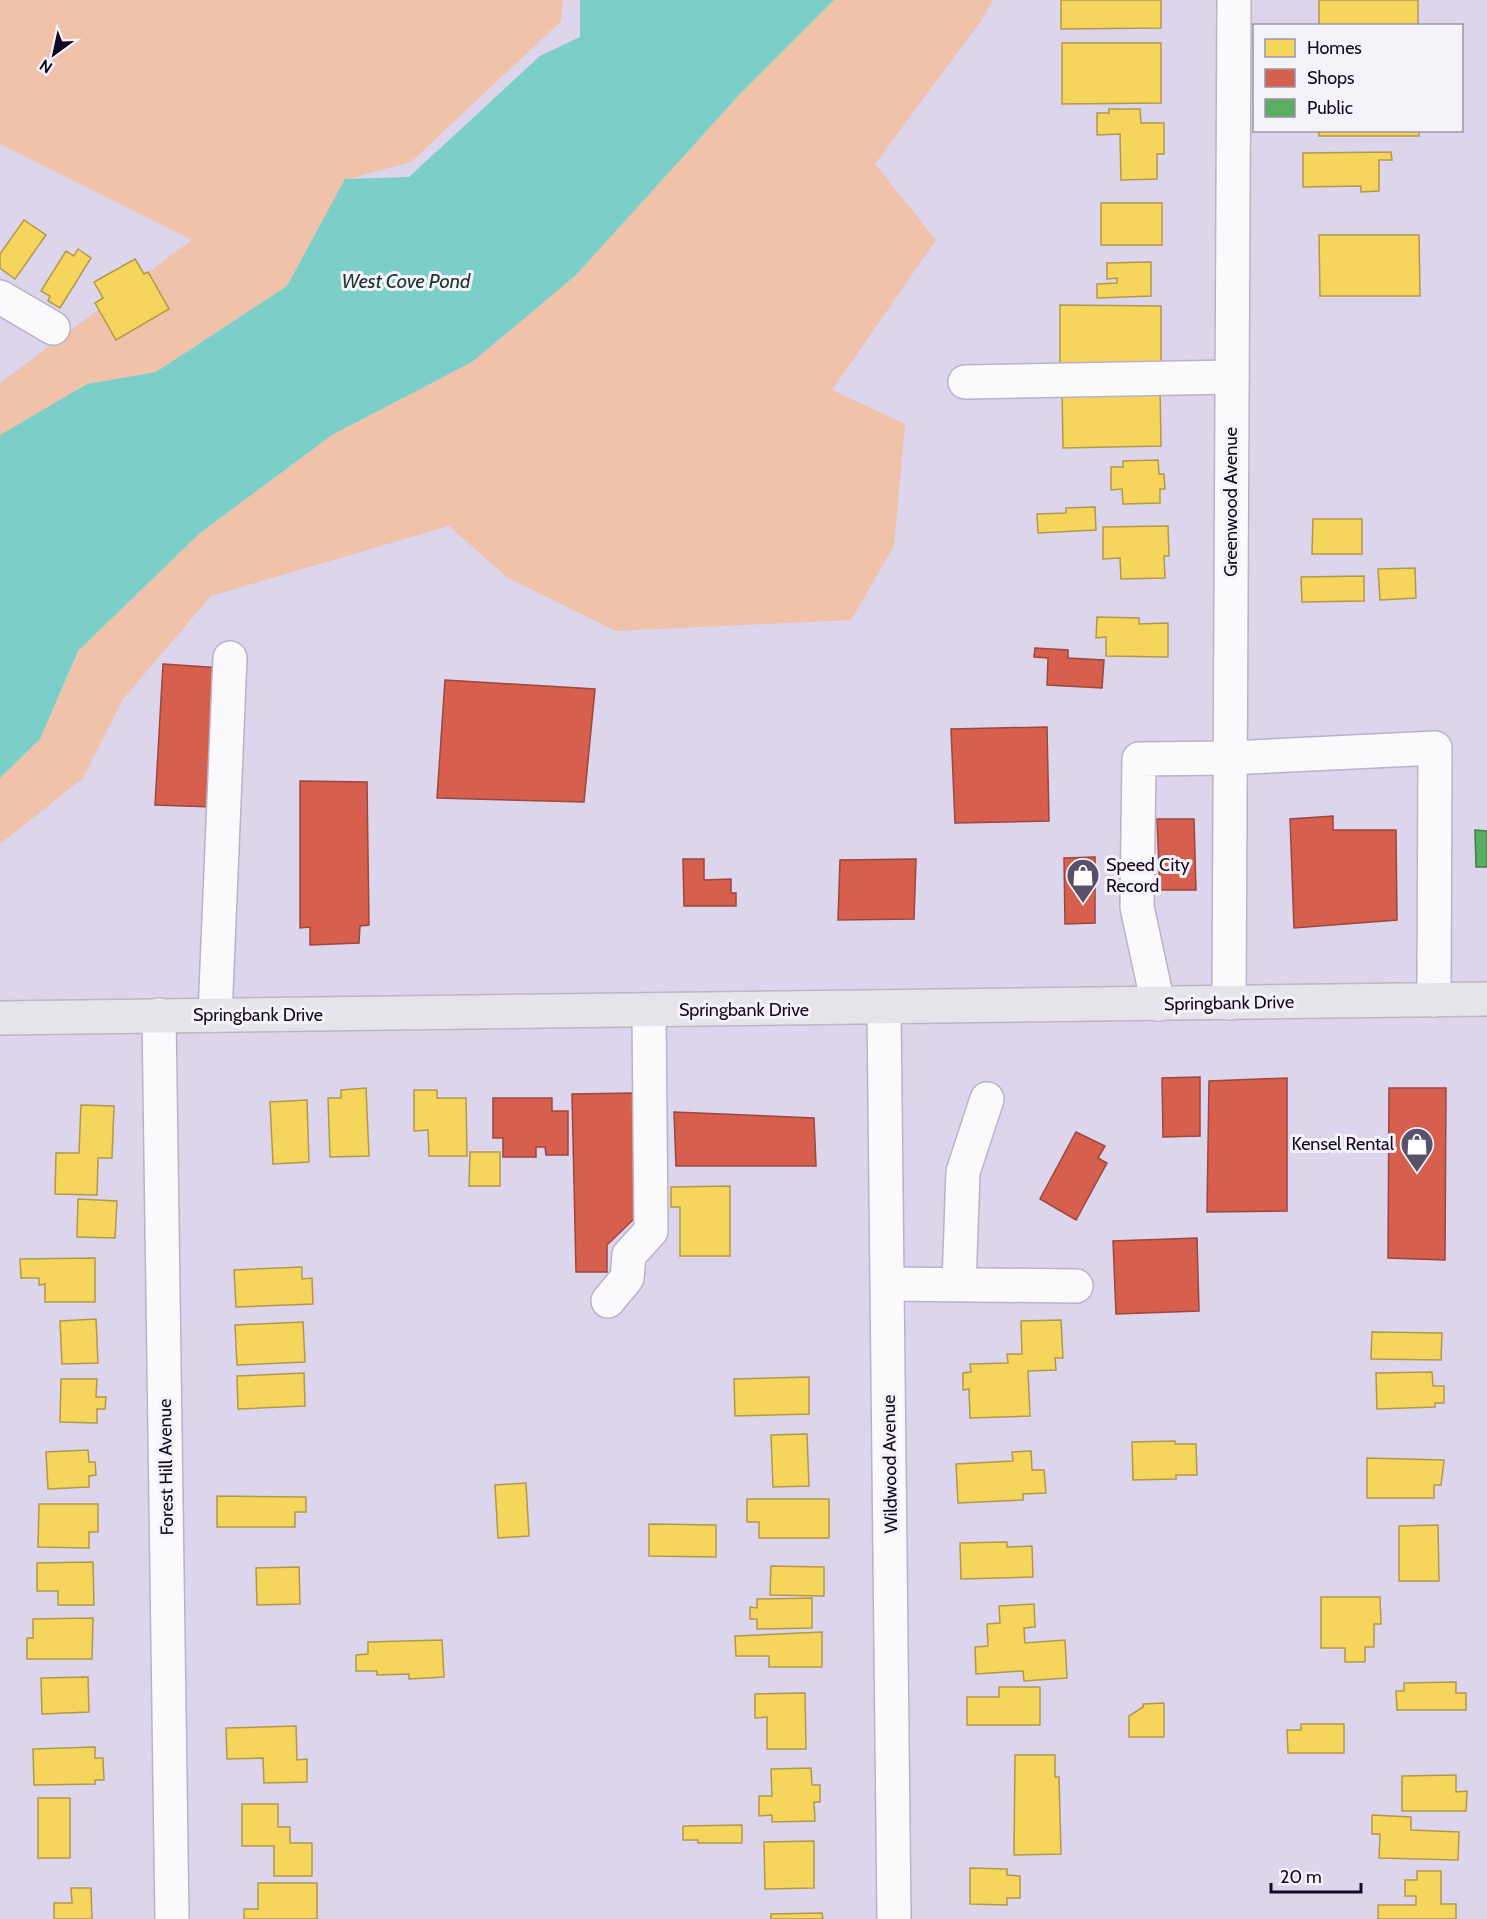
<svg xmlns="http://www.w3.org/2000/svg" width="1487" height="1919" viewBox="0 0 1487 1919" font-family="Cabin,sans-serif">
<rect width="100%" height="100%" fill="#dcd5ec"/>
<g fill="#efc2a9">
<polygon points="0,0 563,0 561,21 411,162 345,180 287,286 156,372 87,384 0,436 0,383 192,240 0,144"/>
<polygon points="834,0 993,0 981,21 875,164 936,240 832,390 905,424 894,546 851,620 616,631 508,578 449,526 211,596 123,699 83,778 0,844 0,778 40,739 78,651 200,533 332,435 472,362 576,275 739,95"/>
</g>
<polygon fill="#7bcfc8" points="580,0 834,0 739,95 576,275 472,362 332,435 200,533 78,651 40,739 0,778 0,435 87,384 156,372 287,286 345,179 409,177 540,56 580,37"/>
<g fill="#f6d55c" stroke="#b2984b" stroke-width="1.5">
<polygon points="1061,0 1161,0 1161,28 1061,29"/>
<rect x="1319" y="0" width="99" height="26"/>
<polygon points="1062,43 1161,43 1161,103 1062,104"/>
<polygon points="1109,109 1140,109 1141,123 1164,123 1164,154 1157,154 1157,179 1121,180 1120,134 1097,135 1097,113 1109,113"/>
<rect x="1319" y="130" width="100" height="6"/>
<polygon points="1391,152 1392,160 1379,160 1379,191 1361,192 1361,186 1303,187 1303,153"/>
<rect x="1101" y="203" width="61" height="42"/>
<polygon points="24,220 46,235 15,279 0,268 0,254"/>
<polygon points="1319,235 1419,235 1420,296 1320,296"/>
<polygon points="78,249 91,258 60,308 48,301 50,296 41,291 66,251 74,256"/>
<polygon points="135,259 144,274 148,272 169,309 116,340 95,303 103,298 94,282"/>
<polygon points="1151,262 1151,296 1097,298 1097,284 1117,283 1117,278 1107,279 1107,263"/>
<polygon points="1060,305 1161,306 1161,365 1060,365"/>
<polygon points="1160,386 1161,446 1063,448 1062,388"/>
<polygon points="1158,460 1159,474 1164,474 1165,489 1160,489 1160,503 1123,504 1122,489 1111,490 1111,467 1123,467 1123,461"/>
<polygon points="1095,507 1096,530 1038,533 1037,514 1066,513 1066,508"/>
<polygon points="1313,519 1362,519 1362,554 1312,554"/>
<polygon points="1168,526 1169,556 1164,556 1165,578 1121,579 1120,558 1103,559 1103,527"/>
<polygon points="1415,568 1416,598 1380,600 1378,569"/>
<polygon points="1364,576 1364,601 1302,602 1301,577"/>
<polygon points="1097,617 1139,618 1139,624 1168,623 1168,657 1106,656 1106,637 1096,638"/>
<polygon points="366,1088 369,1156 330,1157 328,1098 341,1098 341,1090"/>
<polygon points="414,1090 437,1090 437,1098 466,1098 467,1156 429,1156 428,1130 414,1131"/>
<polygon points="307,1100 309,1162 273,1164 270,1102"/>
<polygon points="81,1105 114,1106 112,1158 98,1158 97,1195 55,1194 56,1153 79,1153"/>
<polygon points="470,1152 500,1152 500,1186 469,1186"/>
<polygon points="730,1186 730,1256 680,1256 680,1207 671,1207 671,1187"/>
<polygon points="78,1199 117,1201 115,1238 77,1237"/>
<polygon points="95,1258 95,1302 45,1302 45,1284 39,1285 39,1278 21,1278 20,1259"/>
<polygon points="302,1267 302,1279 312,1278 313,1304 236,1307 234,1270"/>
<polygon points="96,1319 98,1363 62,1364 60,1321"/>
<polygon points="1061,1320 1063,1358 1055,1358 1056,1370 1028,1371 1030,1416 970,1418 969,1389 963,1390 963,1373 971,1372 970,1364 1008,1363 1007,1354 1022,1354 1021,1321"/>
<polygon points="303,1322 305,1362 237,1365 235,1325"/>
<polygon points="1372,1332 1442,1333 1441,1360 1371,1359"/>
<polygon points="1432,1372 1433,1386 1444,1386 1444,1403 1435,1403 1435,1407 1377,1409 1376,1373"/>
<polygon points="304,1373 305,1406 238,1409 237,1376"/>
<polygon points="809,1377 809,1414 735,1416 734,1379"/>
<polygon points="61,1379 97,1379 96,1397 106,1397 105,1409 97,1409 97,1423 60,1422"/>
<polygon points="807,1434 809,1486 773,1487 771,1435"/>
<polygon points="1175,1441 1175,1444 1196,1444 1197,1475 1176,1475 1176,1479 1133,1480 1132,1442"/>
<polygon points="88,1450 89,1462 95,1462 96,1475 89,1476 89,1487 48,1489 46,1452"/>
<polygon points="1031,1451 1032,1470 1044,1470 1046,1493 1023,1494 1023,1500 958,1503 956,1464 1013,1461 1012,1452"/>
<polygon points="1367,1458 1444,1460 1441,1485 1434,1485 1434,1498 1367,1498"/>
<polygon points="526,1483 529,1536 498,1538 495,1485"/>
<polygon points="217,1496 306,1497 306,1512 295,1512 295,1527 217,1527"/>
<polygon points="747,1499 829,1499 829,1538 759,1538 759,1522 747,1522"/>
<polygon points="39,1504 98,1504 98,1532 89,1532 89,1548 38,1547"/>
<polygon points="649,1524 716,1525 716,1557 649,1556"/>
<polygon points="1438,1525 1439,1581 1399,1581 1399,1526"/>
<polygon points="1007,1542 1007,1547 1032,1546 1033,1577 961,1579 960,1543"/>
<polygon points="93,1562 94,1605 58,1605 58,1591 37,1591 37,1563"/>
<polygon points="771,1566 824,1567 824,1596 770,1595"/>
<polygon points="299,1567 300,1604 257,1605 256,1568"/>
<polygon points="1321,1597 1380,1597 1381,1624 1374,1624 1374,1647 1365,1647 1365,1662 1345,1662 1345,1648 1321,1648"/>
<polygon points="812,1598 812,1628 757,1629 757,1619 750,1619 750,1607 757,1608 757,1599"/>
<polygon points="1034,1604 1035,1627 1024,1628 1025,1643 1065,1640 1067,1678 1024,1681 1023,1671 976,1674 975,1647 988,1646 987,1624 1000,1623 999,1606"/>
<polygon points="93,1618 92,1659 27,1659 27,1638 33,1638 33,1619"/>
<polygon points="822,1632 822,1667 769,1667 769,1656 736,1656 735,1636"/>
<polygon points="442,1640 444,1677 409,1679 409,1674 377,1675 377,1671 356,1671 356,1655 368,1654 368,1642"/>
<polygon points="88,1677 89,1712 42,1714 41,1678"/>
<polygon points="1456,1682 1456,1693 1466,1693 1466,1710 1397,1710 1396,1691 1404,1691 1404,1683"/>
<polygon points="999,1687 1040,1687 1040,1725 967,1725 967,1697 999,1697"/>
<polygon points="805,1693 806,1749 767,1749 767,1717 755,1718 755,1694"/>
<polygon points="1164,1703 1164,1737 1129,1737 1129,1716 1143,1707 1143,1704"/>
<polygon points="1301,1724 1344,1724 1344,1753 1288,1753 1287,1730 1301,1730"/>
<polygon points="296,1726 297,1760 307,1759 307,1782 264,1783 263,1758 227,1759 226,1728"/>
<polygon points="95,1747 95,1758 103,1758 104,1780 95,1780 95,1784 34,1785 33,1749"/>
<polygon points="1015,1755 1055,1755 1055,1777 1059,1777 1061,1854 1014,1855"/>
<polygon points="811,1768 812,1785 820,1785 820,1802 814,1802 815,1821 772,1822 772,1815 759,1816 759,1796 772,1796 771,1769"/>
<polygon points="1456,1775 1456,1792 1467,1791 1466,1811 1402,1811 1402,1776"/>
<rect x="38" y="1798" width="32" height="60"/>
<polygon points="242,1804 278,1804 278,1827 290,1827 290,1843 312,1843 312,1876 274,1876 274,1846 242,1846"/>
<polygon points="1372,1815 1411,1817 1411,1830 1459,1832 1458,1860 1379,1858 1380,1834 1372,1834"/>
<polygon points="742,1825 742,1843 698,1843 698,1840 683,1840 683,1826"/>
<polygon points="814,1841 814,1888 765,1889 764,1842"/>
<polygon points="970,1868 1007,1869 1007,1875 1020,1876 1020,1898 1007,1898 1007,1905 970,1904"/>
<polygon points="1417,1871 1441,1871 1441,1904 1456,1904 1456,1919 1378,1919 1378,1905 1416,1905 1416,1896 1405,1896 1405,1880 1417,1880"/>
<polygon points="258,1883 317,1883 317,1919 244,1919 244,1909 258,1909"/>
<polygon points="71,1888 91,1888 92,1919 54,1919 54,1903 72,1903"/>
<polygon points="822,1913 823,1919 771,1919 771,1914"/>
</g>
<g fill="#d6604d" stroke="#9c4640" stroke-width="1.5">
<polygon points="1035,648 1068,650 1068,658 1104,660 1102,688 1047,685 1048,658 1034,657"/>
<polygon points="163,664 222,668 214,807 155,805"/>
<polygon points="445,680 595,689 584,802 437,798"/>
<polygon points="1047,727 1049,821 955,823 951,729"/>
<polygon points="300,781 367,782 369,925 360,926 359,943 310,945 310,927 300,928"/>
<polygon points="1333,816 1333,830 1396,830 1397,920 1294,928 1290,819"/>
<polygon points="1157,819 1194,819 1196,890 1160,890"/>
<polygon points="1095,857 1095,923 1065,924 1064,858"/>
<polygon points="683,859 704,859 704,880 731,879 731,893 736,893 736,906 684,906"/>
<polygon points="916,859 914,919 838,920 840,860"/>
<polygon points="1200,1077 1200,1136 1163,1137 1162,1078"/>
<polygon points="1287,1078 1287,1211 1207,1212 1209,1081"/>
<polygon points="1389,1088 1446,1088 1445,1260 1388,1258"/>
<polygon points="635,1093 639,1214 607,1245 607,1272 576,1272 572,1094"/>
<polygon points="493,1098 552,1098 552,1111 568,1111 568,1155 546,1155 545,1147 536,1147 536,1157 503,1157 503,1138 493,1138"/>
<polygon points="674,1112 814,1118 816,1166 676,1166"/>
<polygon points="1076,1132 1105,1146 1098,1158 1107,1163 1076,1220 1040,1199"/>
<polygon points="1197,1238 1199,1311 1116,1314 1113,1241"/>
</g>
<polygon fill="#5aae61" stroke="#457c4e" stroke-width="1.5" points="1475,830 1487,831 1487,867 1476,867"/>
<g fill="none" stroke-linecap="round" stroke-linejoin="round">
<defs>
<g id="minor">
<polyline points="0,297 53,328"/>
<polyline points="965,382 1232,377"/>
<polyline points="1229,1003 1234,0"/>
<polyline points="1158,1004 1137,907 1139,759 1230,758 1435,748 1434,1000"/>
<polyline points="884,1009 894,1919"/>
<polyline points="159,1015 172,1919"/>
<polyline points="215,1015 230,658"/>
<polyline points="888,1284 1076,1286"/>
<polyline points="959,1284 963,1172 987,1099"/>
<polyline points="608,1301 627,1278 629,1255 651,1231 649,1011"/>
</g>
<polyline id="major" points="0,1018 1487,999"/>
</defs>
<use href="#minor" stroke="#bab2c9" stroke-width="36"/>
<use href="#major" stroke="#bab6c3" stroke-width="36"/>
<use href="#minor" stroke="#faf9fc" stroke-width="33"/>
<use href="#major" stroke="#e6e3eb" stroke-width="33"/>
</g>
<defs>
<symbol id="shop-pin" viewBox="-11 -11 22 30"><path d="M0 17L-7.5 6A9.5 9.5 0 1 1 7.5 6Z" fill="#5a5069" stroke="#f5f3fa"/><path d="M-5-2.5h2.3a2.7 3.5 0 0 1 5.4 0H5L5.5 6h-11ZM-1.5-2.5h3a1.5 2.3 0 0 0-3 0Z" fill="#fff"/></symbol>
</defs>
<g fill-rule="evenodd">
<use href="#shop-pin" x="1064" y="856" width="38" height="52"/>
<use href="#shop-pin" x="1398" y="1125" width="38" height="52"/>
</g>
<g text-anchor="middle" stroke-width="6" stroke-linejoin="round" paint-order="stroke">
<g font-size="18" fill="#140922" stroke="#f5f3fa">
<text transform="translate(1231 502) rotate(-90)" y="6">Greenwood Avenue</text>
<text transform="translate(1229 1003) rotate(-1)" y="6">Springbank Drive</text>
<text x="744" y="1016">Springbank Drive</text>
<text x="258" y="1021">Springbank Drive</text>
<text transform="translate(890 1464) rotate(-91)" y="6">Wildwood Avenue</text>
<text transform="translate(166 1467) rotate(-91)" y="6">Forest Hill Avenue</text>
</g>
<g font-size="18" fill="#140922" stroke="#f5f3fa" text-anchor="start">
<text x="1106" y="871">Speed City<tspan x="1106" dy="21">Record</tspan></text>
<text x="1394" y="1150" text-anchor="end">Kensel Rental</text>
</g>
<g font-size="20" font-style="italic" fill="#1a352f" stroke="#f5f3fa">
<text x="406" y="288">West Cove Pond</text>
</g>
</g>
<rect x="1253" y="24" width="210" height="108" fill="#f5f3fa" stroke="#9b95a4" stroke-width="1.5"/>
<rect x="1265" y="39" width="30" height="18" fill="#f6d55c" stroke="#9b95a4" stroke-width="1.5"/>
<text x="1307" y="54" font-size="18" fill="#140922">Homes</text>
<rect x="1265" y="69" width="30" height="18" fill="#d6604d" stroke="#9b95a4" stroke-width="1.5"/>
<text x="1307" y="84" font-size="18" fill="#140922">Shops</text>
<rect x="1265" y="99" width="30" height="18" fill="#5aae61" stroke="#9b95a4" stroke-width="1.5"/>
<text x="1307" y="114" font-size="18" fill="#140922">Public</text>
<g transform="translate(54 54) rotate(213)" stroke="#f5f3fa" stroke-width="4.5" paint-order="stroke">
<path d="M0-4.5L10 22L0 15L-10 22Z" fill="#140922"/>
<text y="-9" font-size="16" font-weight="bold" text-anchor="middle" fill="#140922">N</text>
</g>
<path d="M1271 1883v9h90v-9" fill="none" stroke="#140922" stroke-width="3"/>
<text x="1280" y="1883" font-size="18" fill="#140922" stroke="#f5f3fa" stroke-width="4.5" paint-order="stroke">20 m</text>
</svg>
